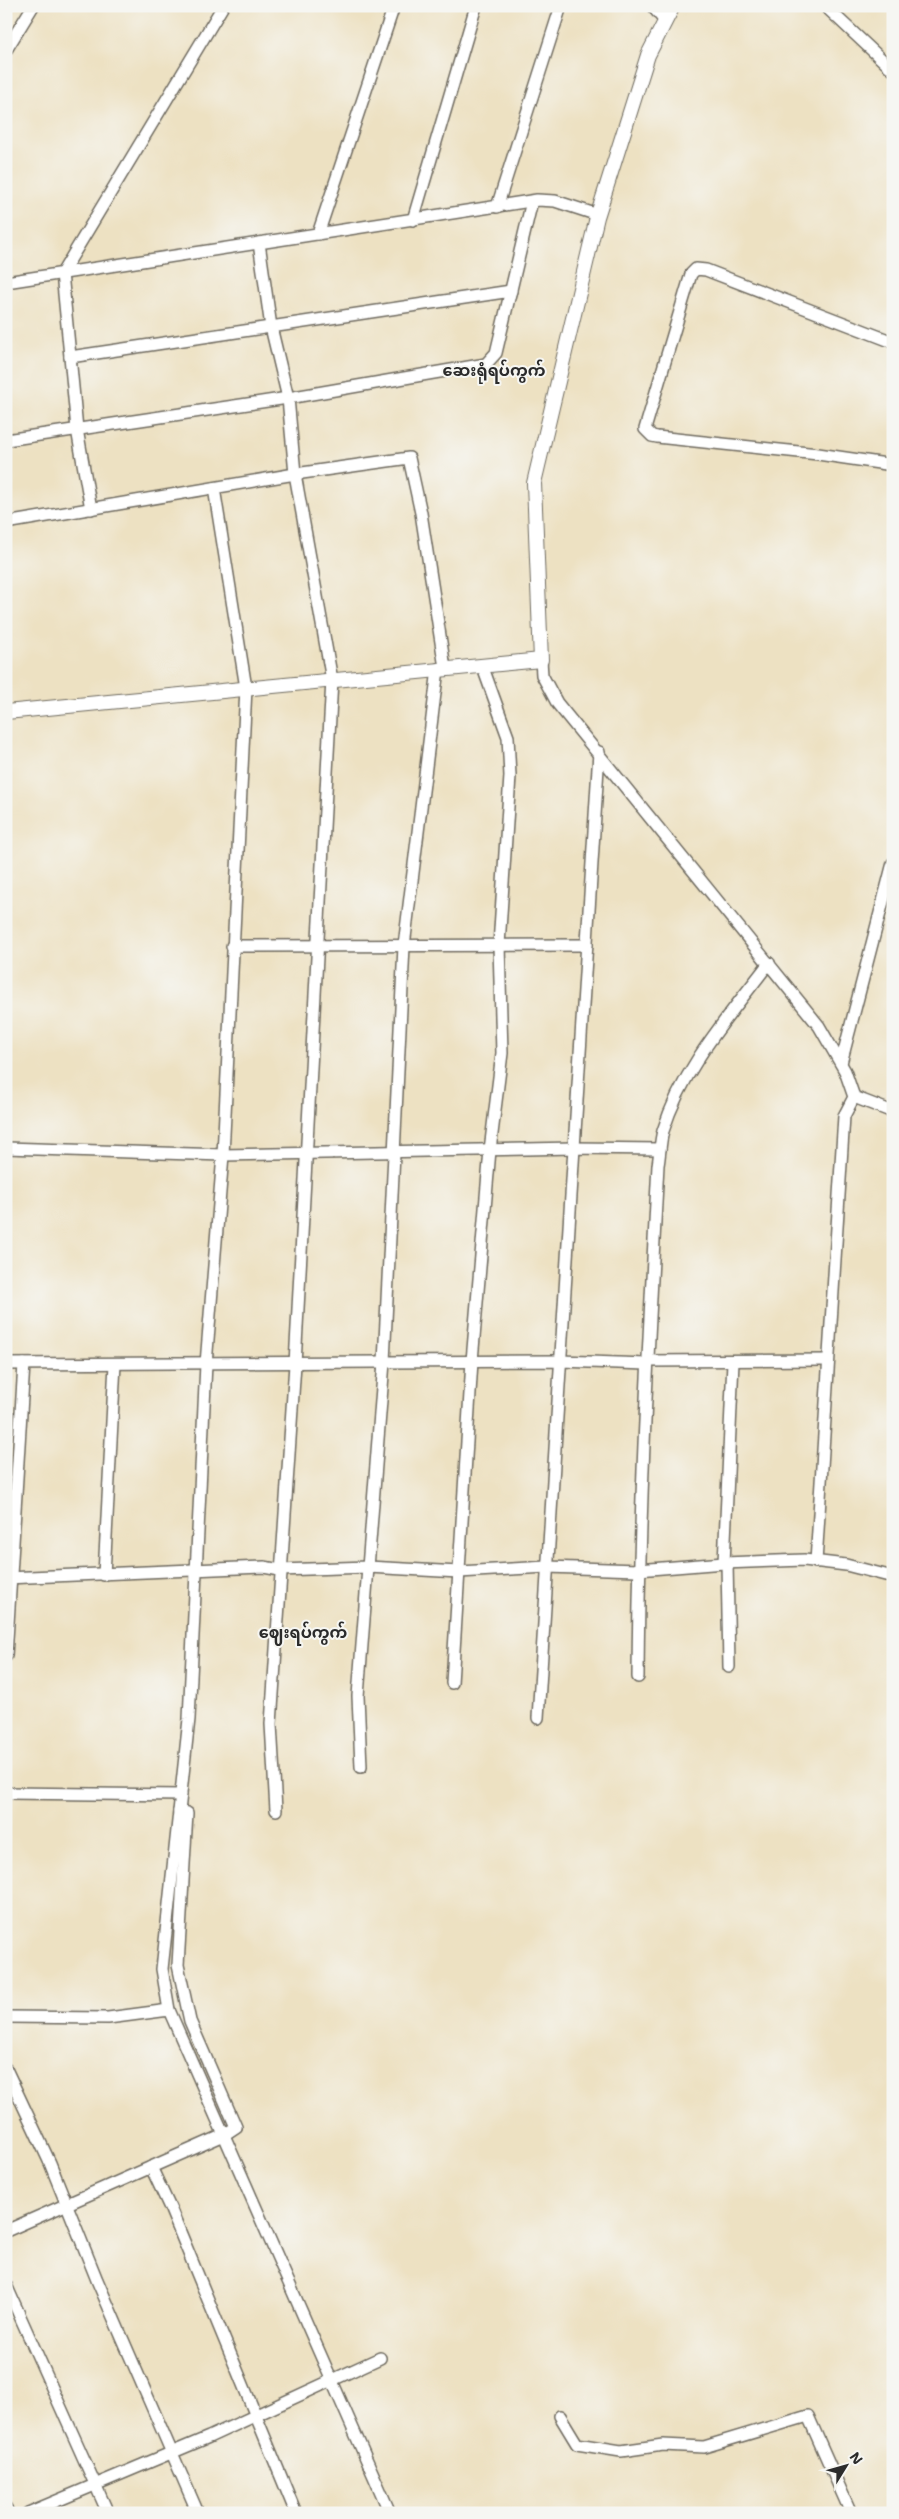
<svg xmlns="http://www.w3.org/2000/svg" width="899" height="2519" viewBox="0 0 899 2519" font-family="'Shantell Sans','Noto Sans Myanmar',sans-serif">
<rect width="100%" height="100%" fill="#f6f6f2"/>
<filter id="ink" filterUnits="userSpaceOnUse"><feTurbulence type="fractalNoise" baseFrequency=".02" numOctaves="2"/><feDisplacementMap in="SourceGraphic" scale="10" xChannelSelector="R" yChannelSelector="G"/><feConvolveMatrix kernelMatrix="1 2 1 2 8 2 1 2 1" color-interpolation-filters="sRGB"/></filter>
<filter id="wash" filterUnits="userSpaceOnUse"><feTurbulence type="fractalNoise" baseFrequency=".0096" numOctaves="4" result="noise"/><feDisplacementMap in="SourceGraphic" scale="20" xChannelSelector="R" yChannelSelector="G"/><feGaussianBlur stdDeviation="1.12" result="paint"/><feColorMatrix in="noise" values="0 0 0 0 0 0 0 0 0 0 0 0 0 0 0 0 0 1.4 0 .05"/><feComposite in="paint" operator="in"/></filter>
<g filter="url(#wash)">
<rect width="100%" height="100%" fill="#ede1c2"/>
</g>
<g filter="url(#ink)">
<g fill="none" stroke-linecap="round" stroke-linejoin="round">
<defs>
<g id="minor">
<polyline points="652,6 664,20"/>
<polyline points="825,6 893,70"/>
<polyline points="6,50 33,6"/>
<polyline points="497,207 561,6"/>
<polyline points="413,220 476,6"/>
<polyline points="318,234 394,6"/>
<polyline points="259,243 271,327 288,398 295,474 332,680 295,1364 271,1724 276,1810"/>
<polyline points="6,282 537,200 555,201 598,215"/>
<polyline points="893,342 706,270 696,269 691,274 645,429 652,436 657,437 818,454 893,465"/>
<polyline points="70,357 511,291"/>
<polyline points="6,440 288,398 486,364 496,353 532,201"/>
<polyline points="214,488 246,688 223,1155 206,1364 189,1719 162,1969 169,2010 390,2513"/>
<polyline points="91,509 77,429 62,273 223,6"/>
<polyline points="6,523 295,474 409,458 421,513 445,668"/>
<polyline points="541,660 542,675 557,703 819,1026 845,1071 854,1097 844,1116 816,1562"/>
<polyline points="232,946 587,945"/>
<polyline points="841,1063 893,863"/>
<polyline points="854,1097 893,1112"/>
<polyline points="6,1148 223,1155 574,1148 660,1149"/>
<polyline points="6,1364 560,1361 647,1364 647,1361 828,1360"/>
<polyline points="724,1563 733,1362"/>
<polyline points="727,1563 729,1667"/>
<polyline points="104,1575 115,1364"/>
<polyline points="6,1578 264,1567 280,1570 368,1567 459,1572 547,1567 638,1570 724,1563 804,1560 846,1565 893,1577"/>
<polyline points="6,1656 24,1364"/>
<path d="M 638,1677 C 639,1506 649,1336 658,1165 C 660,1154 660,1142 663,1131 C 683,1067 729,1016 769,963"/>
<polyline points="452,1683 472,1361 490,1150 502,1053 499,945 510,776 508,737 482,665"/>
<polyline points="538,1718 599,752"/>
<polyline points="361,1767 358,1696 384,1362 404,946 438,669"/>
<polyline points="6,1793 181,1795"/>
<polyline points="6,2017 108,2018 169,2010"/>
<polyline points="6,2069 50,2163 97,2280 198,2513"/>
<polyline points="151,2167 171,2210 296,2513"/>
<polyline points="6,2231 224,2135 236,2127 190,2021 178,1965 187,1813 179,1811"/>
<polyline points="6,2285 108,2513"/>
<polyline points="560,2416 577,2444 621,2451 663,2445 704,2447 808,2416 851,2513"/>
<polyline points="6,2508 8,2513"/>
<polyline points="28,2513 209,2437 380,2358"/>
</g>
<polyline id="tertiary" points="6,712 541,660 534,483 597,217 648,55 673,6"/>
</defs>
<use href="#minor" stroke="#6f6b60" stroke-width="14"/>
<use href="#tertiary" stroke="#6f6b60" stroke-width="16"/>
<use href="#minor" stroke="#fff" stroke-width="11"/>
<use href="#tertiary" stroke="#fff" stroke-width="14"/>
</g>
</g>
<g text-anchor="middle" stroke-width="4" stroke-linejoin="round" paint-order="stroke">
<g font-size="16" font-weight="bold" fill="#2b2b2b" stroke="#f6f6f2">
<text x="494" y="376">ဆေးရုံရပ်ကွက်</text>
<text x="303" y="1638">ဈေးရပ်ကွက်</text>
</g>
</g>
<rect width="899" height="2519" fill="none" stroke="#f6f6f2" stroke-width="25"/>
<g transform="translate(846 2466) rotate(53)" stroke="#f6f6f2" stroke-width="4" paint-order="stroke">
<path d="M0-4L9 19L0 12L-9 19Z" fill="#2b2b2b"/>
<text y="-8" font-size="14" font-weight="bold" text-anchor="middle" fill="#2b2b2b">N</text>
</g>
</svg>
